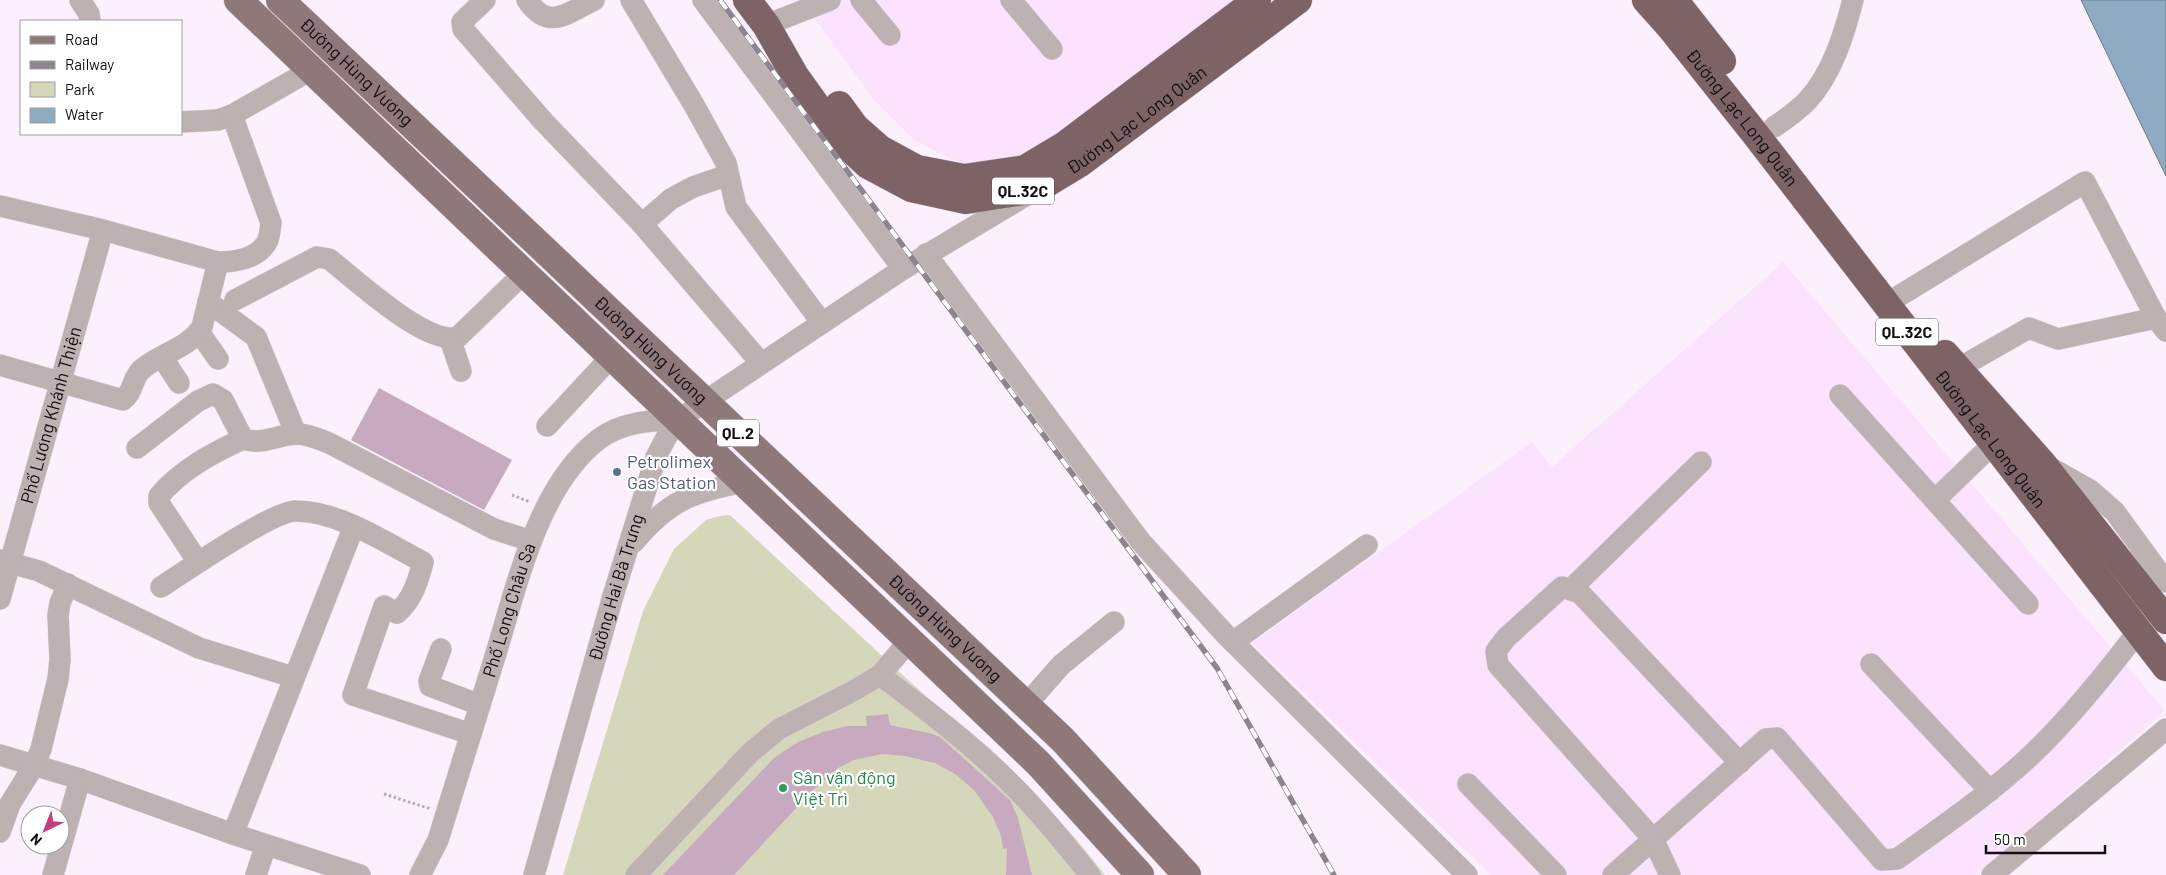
<svg xmlns="http://www.w3.org/2000/svg" width="2166" height="875" viewBox="0 0 2166 875" font-family="Barlow,sans-serif">
<rect width="100%" height="100%" fill="#fcf0fd"/>
<g fill="#fbe3ff">
<polygon points="801,0 1245,0 1108,101 1015,161 962,164 914,140 874,100"/>
<polygon points="1783,262 2165,711 1977,875 1491,875 1252,643 1532,442 1552,467"/>
</g>
<polygon fill="#d4d7b9" points="730,515 906,678 1029,789 1076,839 1105,875 563,875 643,611 674,549 706,520 720,516"/>
<polygon fill="#8eabc2" stroke="#697b8e" points="2081,0 2166,0 2166,176"/>
<g fill="#c8aac0">
<polygon points="379,388 512,460 484,510 351,440"/>
<polygon points="888,714 890,725 929,733 940,737 1010,800 1018,818 1032,875 1006,875 1007,848 1003,849 1001,836 993,817 974,790 955,774 935,763 905,756 882,754 854,760 838,768 813,790 734,875 663,875 774,758 798,742 823,732 847,726 867,726 866,716"/>
</g>
<g fill="none" stroke-linecap="round" stroke-linejoin="round">
<defs>
<g id="minor">
<polyline points="80,0 89,14 90,21"/>
<polyline points="485,0 462,22 463,29 543,121 642,224 761,363"/>
<path d="M 527,0 C 549,32 567,13 594,0"/>
<polyline points="631,0 694,105 726,163 736,207 822,323"/>
<polyline points="703,0 903,269"/>
<polyline points="861,0 890,35"/>
<polyline points="1011,0 1052,49"/>
<polyline points="766,25 830,0"/>
<polyline points="181,122 218,120 232,115 311,70"/>
<path d="M 1774,127 C 1786,119 1797,111 1807,101 C 1832,74 1844,35 1853,0"/>
<path d="M 0,206 L 103,230 L 218,262 C 236,262 257,259 267,242 C 270,237 270,228 271,223 L 232,115"/>
<polyline points="642,224 671,199 693,187 728,175"/>
<polyline points="926,254 1141,542 1226,635 1467,875"/>
<polyline points="1899,296 2085,182 2156,318"/>
<path d="M 235,300 L 317,257 L 329,259 C 355,279 426,346 458,337 L 524,273"/>
<polyline points="208,302 256,337 296,434"/>
<polyline points="199,332 218,359"/>
<polyline points="450,339 461,371"/>
<polyline points="162,357 179,383"/>
<path d="M 0,365 L 123,400 C 133,393 132,379 141,370 C 160,353 188,349 202,327 L 218,262"/>
<polyline points="1957,369 2029,328 2058,339 2156,318 2166,331"/>
<polyline points="1840,395 2028,604"/>
<polyline points="547,426 612,356"/>
<polyline points="137,448 198,401 213,394 223,400 243,439"/>
<polyline points="2049,467 2090,490 2115,512 2166,582"/>
<polyline points="1936,499 1993,444"/>
<path d="M 634,542 C 668,501 692,492 744,482"/>
<polyline points="0,560 39,571 199,648 293,677"/>
<path d="M 198,562 L 159,503 L 159,496 C 181,470 212,453 243,439 C 260,445 276,436 294,434 C 306,433 318,439 329,443 L 494,529 L 531,541"/>
<path d="M 161,587 C 184,572 274,510 296,511 C 339,511 386,543 423,562 C 418,581 413,599 397,613 L 384,606 L 353,695 L 471,734"/>
<polyline points="1571,589 1701,462"/>
<path id="s1" d="M 0,599 L 103,230"/>
<polyline points="1233,642 1367,545"/>
<polyline points="441,649 429,681 430,686 480,705"/>
<polyline points="1871,664 1990,791"/>
<path d="M 880,675 C 923,708 968,741 1007,780 C 1037,809 1064,843 1090,875"/>
<polyline points="1026,705 1061,665 1114,622"/>
<polyline points="0,755 80,779 233,834 360,875"/>
<polyline points="1468,784 1556,875"/>
<polyline points="0,832 10,804 35,764 41,749 58,679 60,660 58,615 60,603 68,584"/>
<polyline points="233,834 354,526"/>
<polyline points="53,875 80,779"/>
<polyline points="256,875 266,845"/>
<path id="s2" d="M 420,875 L 438,840 C 456,781 475,722 493,663 C 516,591 536,487 599,439 C 622,422 651,420 679,420"/>
<path id="s3" d="M 534,875 L 613,596 L 656,457 L 667,436 L 679,420 L 704,402 L 903,269 L 1030,193"/>
<polyline points="636,875 750,753 779,729 855,690 880,675 910,640"/>
<path d="M 1613,875 L 1766,739 L 1777,738 L 1882,860 L 1897,859 C 1941,827 1987,796 2027,759 C 2068,721 2105,675 2139,630"/>
<polyline points="1670,875 1653,839 1498,665 1496,651 1506,638 1562,587 1580,593 1740,763"/>
<polyline points="1992,875 2166,729"/>
</g>
<g id="major">
<polyline points="238,0 1039,764 1140,875"/>
<path id="s4" d="M 280,0 L 1063,740 L 1187,875"/>
</g>
<g id="highway">
<path id="s5" d="M 747,0 L 766,25 L 795,76 L 841,140 L 868,165 L 911,188 L 966,200 L 1037,189 L 1080,163 L 1298,0"/>
<path id="s6" d="M 1646,0 L 1671,28 L 1756,135 L 2166,667"/>
<polyline points="1674,0 1722,61"/>
<polyline points="839,105 855,127 880,149 917,169 964,178 1025,169 1065,145 1257,0"/>
<polyline points="1945,354 2042,463 2166,620"/>
</g>
</defs>
<use href="#minor" stroke="#d7ccd8" stroke-width="22"/>
<use href="#major" stroke="#d7ccd8" stroke-width="29"/>
<use href="#highway" stroke="#d7ccd8" stroke-width="29"/>
<g stroke="#b5abb6" stroke-width="3" stroke-dasharray="2.5 2.5" stroke-linecap="butt">
<polyline points="512,495 530,502"/>
<polyline points="384,794 431,809"/>
</g>
<use href="#minor" stroke="#beb1b2" stroke-width="21"/>
<use href="#major" stroke="#8f787a" stroke-width="28"/>
<use href="#highway" stroke="#7e6366" stroke-width="28"/>
<defs>
<polyline id="rail" points="720,0 1217,668 1334,875"/>
</defs>
<use href="#rail" stroke="#8d848e" stroke-width="5.5"/>
<use href="#rail" stroke="#fff" stroke-width="4" stroke-dasharray="11" stroke-linecap="butt"/>
</g>
<circle fill="#5c6f8a" stroke="#fff" stroke-width="2" cx="617" cy="472" r="5"/>
<circle fill="#2e9e5b" stroke="#fff" stroke-width="2" cx="783" cy="788" r="5"/>
<g text-anchor="middle" stroke-width="4.5" stroke-linejoin="round" paint-order="stroke">
<g fill="#fff" stroke="#59555a" stroke-width="1">
<rect x="992" y="177.5" width="62" height="27" rx="4"/>
<rect x="1876" y="318.5" width="62" height="27" rx="4"/>
<rect x="717" y="419.5" width="42" height="27" rx="4"/>
</g>
<g font-size="16" font-weight="bold" fill="#120c13">
<text x="1023" y="197">QL.32C</text>
<text x="1907" y="338">QL.32C</text>
<text x="738" y="439">QL.2</text>
</g>
<g font-size="18" fill="#120c13" stroke="#fff">
<text dy="6" stroke="none"><textPath href="#s4" startOffset="105">Đường Hùng Vương</textPath></text>
<text dy="6" stroke="none"><textPath href="#s6" startOffset="152">Đường Lạc Long Quân</textPath></text>
<text dy="6" stroke="none"><textPath href="#s5" startOffset="504">Đường Lạc Long Quân</textPath></text>
<text dy="6" stroke="none"><textPath href="#s4" startOffset="510">Đường Hùng Vương</textPath></text>
<text dy="6" stroke="none"><textPath href="#s1" startOffset="191">Phố Lương Khánh Thiện</textPath></text>
<text dy="6" stroke="none"><textPath href="#s6" startOffset="558">Đường Lạc Long Quân</textPath></text>
<text dy="6" stroke="none"><textPath href="#s3" startOffset="299">Đường Hai Bà Trưng</textPath></text>
<text dy="6" stroke="none"><textPath href="#s2" startOffset="280">Phố Long Châu Sa</textPath></text>
<text dy="6" stroke="none"><textPath href="#s4" startOffset="915">Đường Hùng Vương</textPath></text>
</g>
<g font-size="18" fill="#4e5e75" stroke="#fff" text-anchor="start">
<text x="627" y="468">Petrolimex<tspan x="627" dy="21">Gas Station</tspan></text>
</g>
<g font-size="18" fill="#27864d" stroke="#fff" text-anchor="start">
<text x="793" y="784">Sân vận động<tspan x="793" dy="21">Việt Trì</tspan></text>
</g>
</g>
<rect x="20" y="20" width="162" height="115" fill="#ffffff" stroke="#a09ea1"/>
<rect x="30" y="36" width="25" height="8" fill="#8f787a" stroke="#a09ea1"/>
<text x="65" y="45" font-size="15" fill="#120c13">Road</text>
<rect x="30" y="61" width="25" height="8" fill="#8d848e" stroke="#a09ea1"/>
<text x="65" y="70" font-size="15" fill="#120c13">Railway</text>
<rect x="30" y="82" width="25" height="15" fill="#d4d7b9" stroke="#a09ea1"/>
<text x="65" y="95" font-size="15" fill="#120c13">Park</text>
<rect x="30" y="108" width="25" height="15" fill="#8eabc2" stroke="#a09ea1"/>
<text x="65" y="120" font-size="15" fill="#120c13">Water</text>
<g transform="translate(45 830) rotate(223)"><circle r="24" fill="#ffffff" stroke="#a09ea1"/>
<path d="M0-4L9 19L0 12L-9 19Z" fill="#c13d82"/>
<text y="-8" font-size="14" font-weight="bold" text-anchor="middle" fill="#120c13">N</text>
</g>
<path d="M1986 845v8h119v-8" fill="none" stroke="#120c13" stroke-width="2.5"/>
<text x="1994" y="845" font-size="15" fill="#120c13" stroke="#ffffff" stroke-width="4" paint-order="stroke">50 m</text>
</svg>
